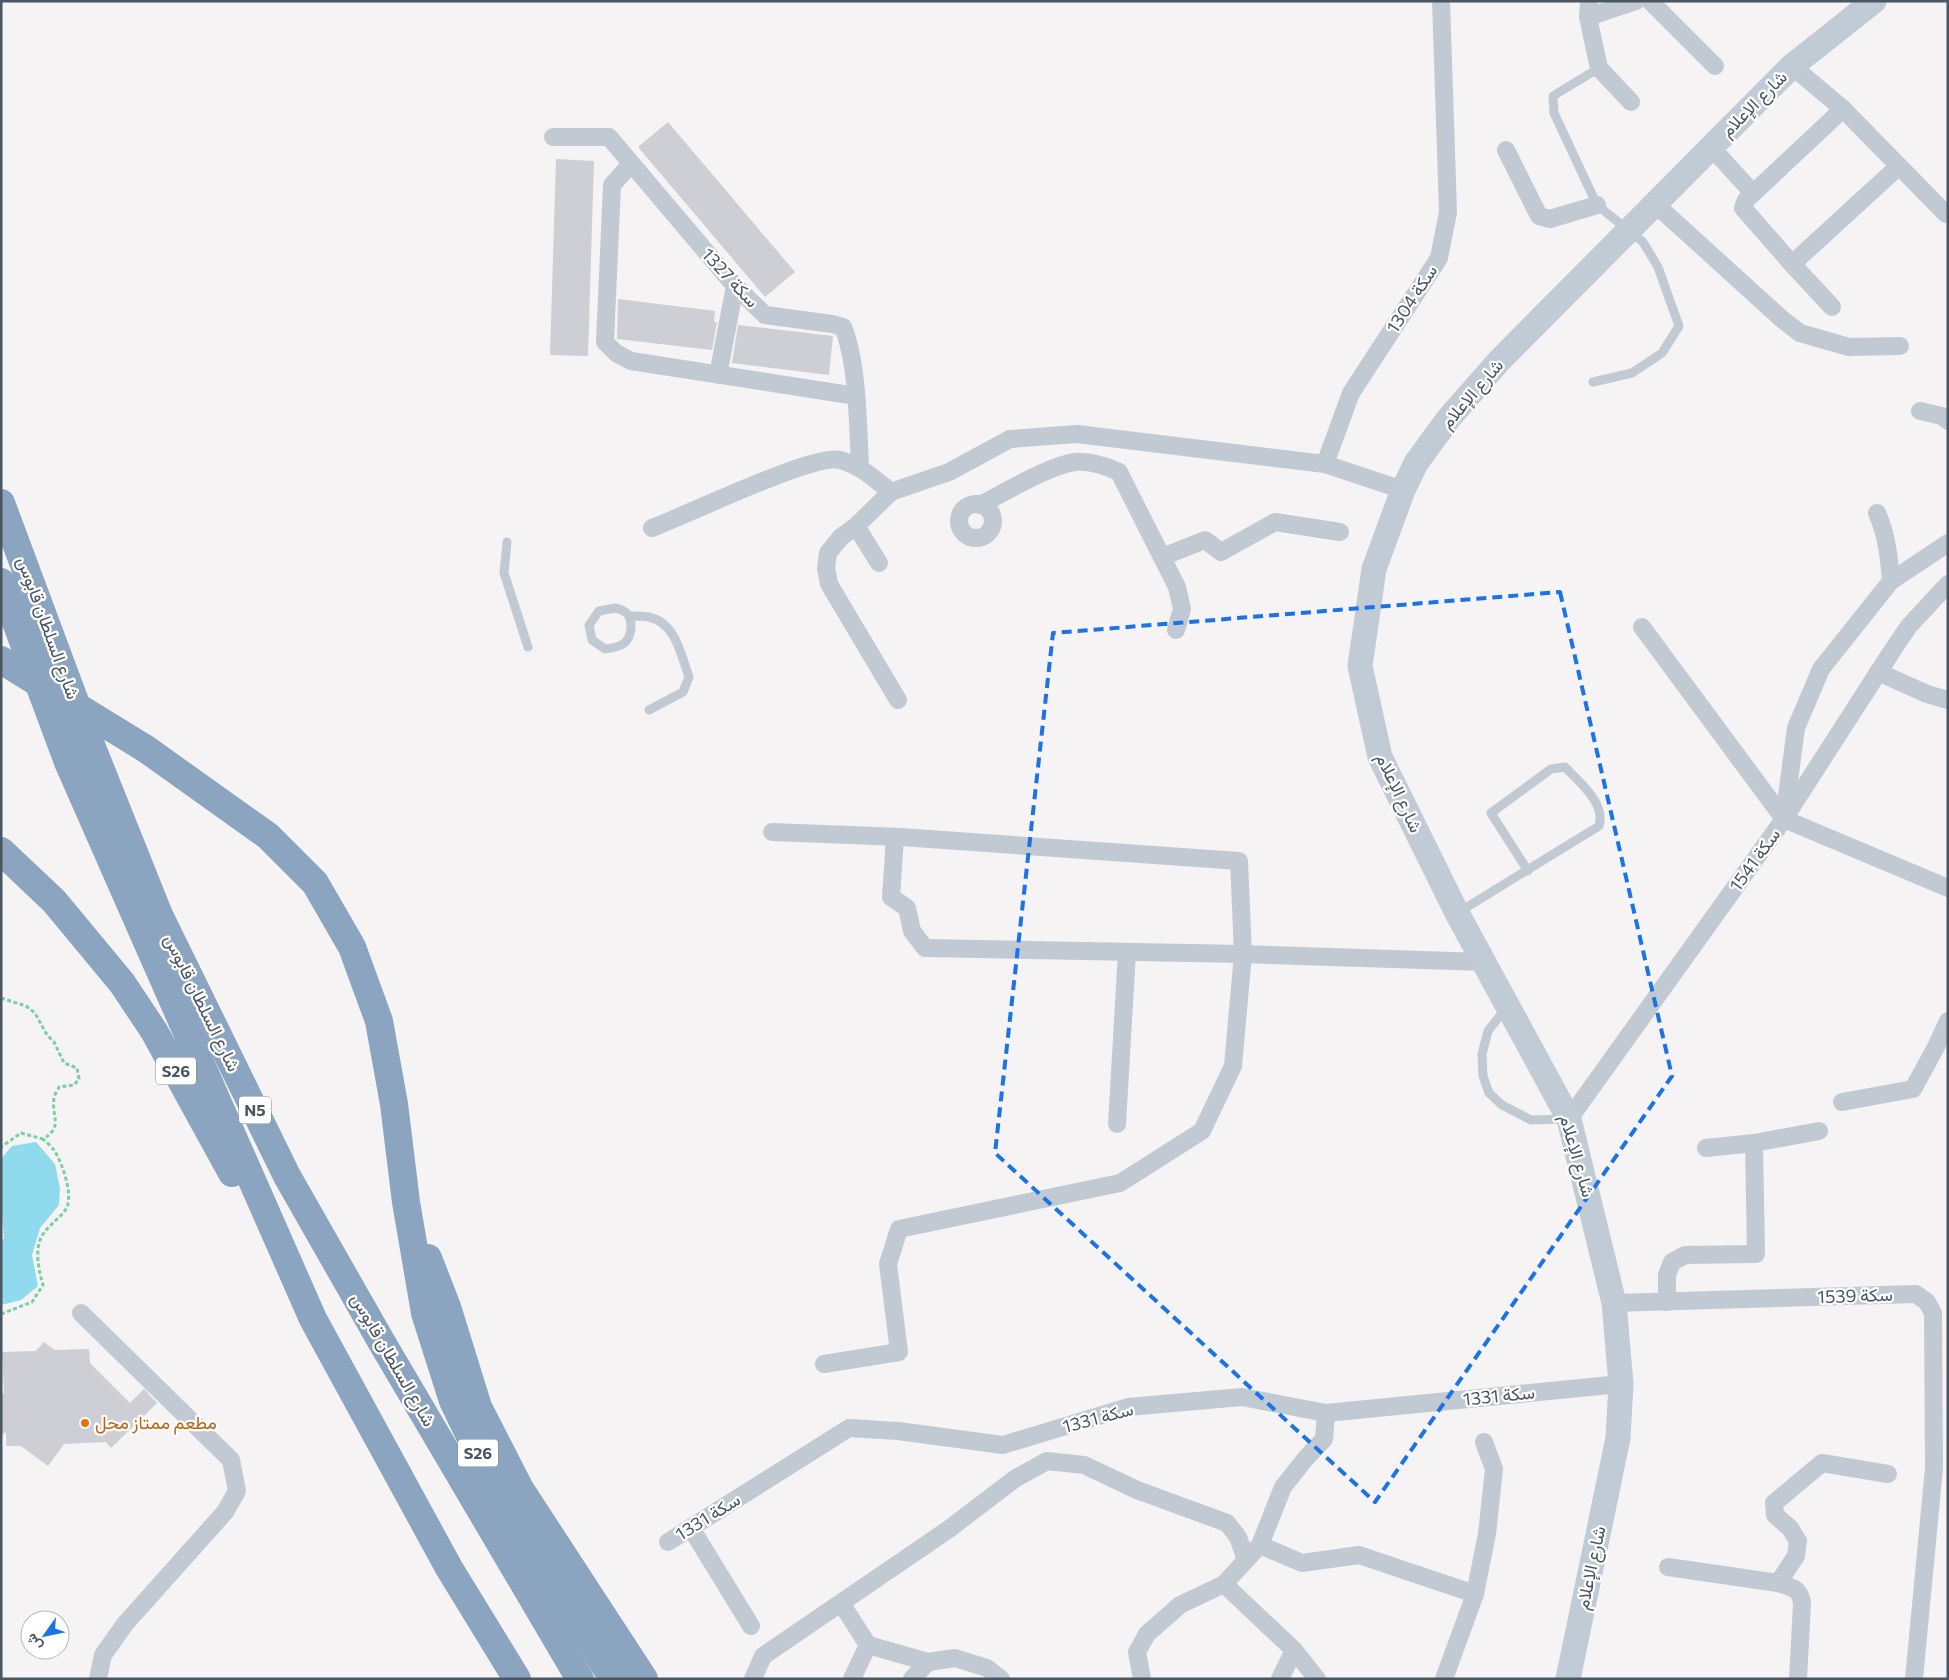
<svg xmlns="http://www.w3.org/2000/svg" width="1949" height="1680" viewBox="0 0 1949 1680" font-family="Commissioner,Vazirmatn,sans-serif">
<rect width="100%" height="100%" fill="#f5f3f3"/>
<polygon fill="#90daee" points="36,1142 55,1164 60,1188 59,1205 40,1228 32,1255 38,1286 21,1300 1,1305 1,1242 4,1238 1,1202 1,1159 12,1146"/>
<g fill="#cdcfd5">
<polygon points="668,122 795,272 765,297 638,147"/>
<polygon points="556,159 594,161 588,356 550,355"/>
<polygon points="618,299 715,311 714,322 717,322 712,350 617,339"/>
<polygon points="738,325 833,336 829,375 732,363"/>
<polygon points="44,1342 55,1350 89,1349 90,1363 130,1403 144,1389 157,1403 111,1448 106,1442 64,1444 48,1466 21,1446 6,1446 6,1432 1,1436 1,1395 4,1393 2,1352 36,1351"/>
</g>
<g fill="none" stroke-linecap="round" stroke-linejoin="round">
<g stroke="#7ad0a6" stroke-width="3" stroke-dasharray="4 2.5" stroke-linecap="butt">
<path d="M 1,998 L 26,1006 L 35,1013 L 47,1035 L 54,1042 L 64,1063 L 77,1068 L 79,1079 L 74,1085 L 59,1087 C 58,1090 54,1095 54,1098 C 51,1117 64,1126 43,1139 L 21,1133 L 1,1147"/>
<path d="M 1,1314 L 32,1302 L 43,1285 C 39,1271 36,1257 39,1243 C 43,1228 59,1220 66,1209 C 74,1196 62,1162 54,1150 C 51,1146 46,1142 43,1139"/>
</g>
<g stroke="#c1cad2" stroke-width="9">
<polyline points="1593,382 1632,373 1662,353 1679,326 1658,267 1643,242 1597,205 1554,113 1553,96 1599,68"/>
<polyline points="507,542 504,573 528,647"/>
<path d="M 615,608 C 620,609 626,611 629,616 C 633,625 631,641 621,645 C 616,648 610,648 605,649 L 592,640 L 589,625 L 599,611 Z"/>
<path d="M 629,616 C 635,616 643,616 649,617 C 676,623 681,655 689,677 L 683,692 L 649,710"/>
<path d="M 1459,912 L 1599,826 C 1606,803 1579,782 1565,767 L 1551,769 L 1491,813 L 1528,871"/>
<polyline points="1506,1008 1488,1031 1482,1054 1483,1076 1489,1093 1502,1105 1531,1120 1567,1119"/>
</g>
<g stroke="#c1cad2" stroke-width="18">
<polyline points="1589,1 1588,17 1599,68 1631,102"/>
<polyline points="1650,1 1715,66"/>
<polyline points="1588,17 1636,1"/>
<polyline points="1792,66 1843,109 1746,200 1743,208 1792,264 1832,307"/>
<polyline points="1843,109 1946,214"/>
<path d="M 553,137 L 609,137 L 735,286 L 765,315 L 832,324 L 843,327 C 858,364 858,428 860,468"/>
<polyline points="1711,147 1753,193"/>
<polyline points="1506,150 1539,216 1550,219 1597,205"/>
<polyline points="631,164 612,185 605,342 616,353 631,361 856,396"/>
<polyline points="1654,203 1783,320 1800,333 1849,347 1900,346"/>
<polyline points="1792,264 1899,166"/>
<polyline points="718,375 735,286"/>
<polyline points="1920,411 1942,416 1948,421"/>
<polyline points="1325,464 1351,393 1439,258 1448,212 1441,1"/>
<polyline points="891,492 856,526 841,537 828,553 826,568 829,584 898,700"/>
<circle cx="976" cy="521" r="17"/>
<path d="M 980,505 C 1004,493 1050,465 1075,462 C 1090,461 1106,466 1119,472 L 1177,587 L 1182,609 L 1176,630"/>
<path d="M 1877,513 C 1887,535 1889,557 1891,581"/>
<polyline points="856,526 879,563"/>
<path d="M 652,528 C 685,516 814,453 840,460 C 860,465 876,480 891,492 L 949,472 L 1010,439 L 1077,434 L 1325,464 L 1403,490"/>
<polyline points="1162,557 1205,540 1221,552 1275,522 1340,532"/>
<polyline points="1642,627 1784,819 1948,888"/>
<polyline points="1878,672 1927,694 1948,700"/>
<polyline points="1787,814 1894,648 1909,626 1948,584"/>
<polyline points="772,832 901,837 1239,861 1243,954 1233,1066 1202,1131 1120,1183 899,1229 888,1264 899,1352 824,1364"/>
<polyline points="895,837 891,897 907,908 912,931 925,948 1243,954 1484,962"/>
<polyline points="1842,1102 1913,1089 1936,1047 1948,1021"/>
<polyline points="1569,1119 1784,819 1796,728 1821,669 1891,581 1948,543"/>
<polyline points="1117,1124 1127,952"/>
<polyline points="1706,1148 1754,1143 1819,1131"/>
<polyline points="1667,1302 1667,1275 1672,1262 1685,1255 1756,1254 1754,1143"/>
<polyline points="1614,1303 1916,1294 1927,1302 1933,1313 1934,1468 1914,1679"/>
<polyline points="81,1313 231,1460 237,1491 225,1512 125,1624 103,1655 98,1679"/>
<polyline points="691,1528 751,1626"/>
<polyline points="668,1542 849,1428 898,1431 1003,1445 1128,1407 1242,1397 1326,1413 1621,1384"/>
<polyline points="1260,1545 1302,1563 1359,1555 1475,1594"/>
<path d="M 1668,1567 L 1778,1583 C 1792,1588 1800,1587 1802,1604 L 1798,1679"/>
<polyline points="1778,1583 1796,1556 1798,1541 1790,1528 1775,1515 1774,1503 1822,1463 1888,1474"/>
<polyline points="1224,1584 1294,1650 1317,1679"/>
<polyline points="841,1603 868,1645 928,1662 955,1658 987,1668 1001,1679"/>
<polyline points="753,1679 763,1656 949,1529 1016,1478 1047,1461 1084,1465 1137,1490 1227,1523 1238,1537 1246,1560"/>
<polyline points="852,1679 868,1645"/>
<polyline points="912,1679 928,1662"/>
<polyline points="1142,1679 1137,1652 1147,1634 1180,1605 1224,1584 1260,1545 1283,1487 1306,1458 1324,1439 1326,1413"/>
<polyline points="1280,1679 1294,1650"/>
<polyline points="1444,1679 1475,1594 1487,1534 1494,1469 1484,1442"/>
</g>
<polyline stroke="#c1cbd6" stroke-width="25" points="1568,1679 1618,1438 1621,1384 1614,1303 1569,1119 1457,913 1380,757 1360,666 1374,569 1403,490 1416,463 1449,418 1499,361 1792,66 1874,1"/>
<g stroke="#8ba5c1" stroke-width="28">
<polyline points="1,503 93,750 159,915 287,1176 381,1341 580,1679"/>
<polyline points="1,582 68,762 313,1319 449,1568 517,1679"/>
<polyline points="1,660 146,749 268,836 315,883 352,947 379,1021 394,1104 406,1202 425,1313 453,1401 491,1480 613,1679"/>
<polyline points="1,851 54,901 122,983 154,1031 232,1173"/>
<polyline points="428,1258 447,1307 478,1407 520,1489 644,1679"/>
</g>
</g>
<path fill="none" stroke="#1a73e8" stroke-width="4" stroke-dasharray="10 6" stroke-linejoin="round" d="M 1560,592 L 1672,1076 L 1375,1502 L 995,1153 L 1053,633 Z"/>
<circle fill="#e8710a" stroke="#fff" stroke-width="2" cx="85" cy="1423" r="5"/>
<g text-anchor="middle" stroke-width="4.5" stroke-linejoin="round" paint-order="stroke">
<g fill="#fff" stroke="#808990" stroke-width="1">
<rect x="156" y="1057.5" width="40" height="27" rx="4"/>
<rect x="239" y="1096.5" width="32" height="27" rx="4"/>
<rect x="458" y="1439.5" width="40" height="27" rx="4"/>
</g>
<g font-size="16" font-weight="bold" fill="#4a5661">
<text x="176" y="1077">S26</text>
<text x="255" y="1116">N5</text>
<text x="478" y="1459">S26</text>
</g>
<g font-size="18" fill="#4a5661" stroke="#fff">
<text transform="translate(1754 104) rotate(-45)" y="6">شارع الإعلام</text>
<text transform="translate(730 278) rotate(47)" y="6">سكة 1327</text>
<text transform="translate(1412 299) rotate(-57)" y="6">سكة 1304</text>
<text transform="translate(1472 394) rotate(-49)" y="6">شارع الإعلام</text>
<text transform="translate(48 628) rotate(70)" y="6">شارع السلطان قابوس</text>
<text transform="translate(1399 793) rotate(65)" y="6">شارع الإعلام</text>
<text transform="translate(1755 860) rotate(-54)" y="6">سكة 1541</text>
<text transform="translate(202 1003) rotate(64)" y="6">شارع السلطان قابوس</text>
<text transform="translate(1577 1156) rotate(74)" y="6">شارع الإعلام</text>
<text transform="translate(1855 1296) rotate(-2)" y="6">سكة 1539</text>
<text transform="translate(393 1360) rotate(60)" y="6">شارع السلطان قابوس</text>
<text transform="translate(1499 1396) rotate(-6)" y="6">سكة 1331</text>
<text transform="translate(1098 1418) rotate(-15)" y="6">سكة 1331</text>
<text transform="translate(708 1517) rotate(-32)" y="6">سكة 1331</text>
<text transform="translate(1591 1568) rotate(-78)" y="6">شارع الإعلام</text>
</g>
<g font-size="18" fill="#c56008" stroke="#fff" text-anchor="start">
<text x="95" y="1429">مطعم ممتاز محل</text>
</g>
</g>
<rect width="1949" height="1680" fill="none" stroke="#4a5661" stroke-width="5"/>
<g transform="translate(45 1635) rotate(237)"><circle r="24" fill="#ffffff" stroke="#b7bbc0"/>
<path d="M0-4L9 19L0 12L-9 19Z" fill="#1a73e8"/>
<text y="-8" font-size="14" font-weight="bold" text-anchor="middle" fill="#4a5661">ش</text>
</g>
</svg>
